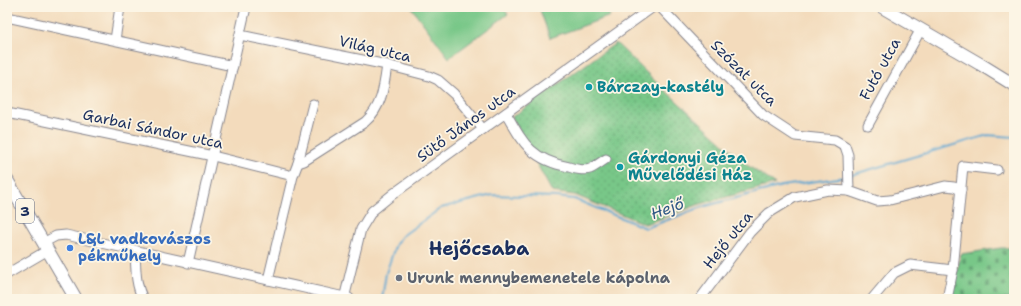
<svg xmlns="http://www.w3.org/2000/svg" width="1021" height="306" viewBox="0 0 1021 306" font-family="'Shantell Sans',sans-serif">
<defs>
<pattern id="grass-dots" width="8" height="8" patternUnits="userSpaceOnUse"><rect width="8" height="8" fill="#78c788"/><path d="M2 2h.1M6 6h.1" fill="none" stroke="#62a272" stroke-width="1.8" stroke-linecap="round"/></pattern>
<pattern id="cemetery-stones" width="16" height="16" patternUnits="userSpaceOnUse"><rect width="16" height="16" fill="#78c788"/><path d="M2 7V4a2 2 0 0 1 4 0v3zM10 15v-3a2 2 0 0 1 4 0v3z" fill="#62a272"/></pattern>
</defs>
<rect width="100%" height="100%" fill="#fcf5e5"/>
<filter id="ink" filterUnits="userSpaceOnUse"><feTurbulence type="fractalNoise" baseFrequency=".025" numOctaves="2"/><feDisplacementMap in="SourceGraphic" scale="8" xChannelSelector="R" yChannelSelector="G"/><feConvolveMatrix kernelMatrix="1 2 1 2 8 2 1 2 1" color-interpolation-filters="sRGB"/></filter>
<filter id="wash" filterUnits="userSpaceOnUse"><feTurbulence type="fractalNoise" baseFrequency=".012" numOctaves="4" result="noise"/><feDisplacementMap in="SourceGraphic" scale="16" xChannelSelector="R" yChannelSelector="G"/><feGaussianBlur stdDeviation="0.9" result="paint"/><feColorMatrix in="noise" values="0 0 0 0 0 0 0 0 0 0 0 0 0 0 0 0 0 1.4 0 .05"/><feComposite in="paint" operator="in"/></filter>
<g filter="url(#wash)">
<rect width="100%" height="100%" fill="#f3dbbc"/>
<polygon fill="url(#grass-dots)" stroke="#4a7b73" points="616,43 657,83 747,165 775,184 700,204 645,224 575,195 552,192 512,117"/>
<polygon fill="url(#cemetery-stones)" stroke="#4a7b73" points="1001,248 1014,248 1014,299 951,299 961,254"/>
<g fill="#78c788" stroke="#4a7b73">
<polygon points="411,7 502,7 508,14 449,58"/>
<polygon points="539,7 606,7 610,16 550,38"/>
</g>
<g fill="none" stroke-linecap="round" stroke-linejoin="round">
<g stroke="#58a6d1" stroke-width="2">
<polyline points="851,175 988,135 1014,137"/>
<polyline points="382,299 386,273 396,244 402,236 441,208 492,195 556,197 574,199 646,228 702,207 782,186 845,177"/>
</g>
</g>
</g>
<g filter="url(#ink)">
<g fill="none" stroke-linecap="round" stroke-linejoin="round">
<defs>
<g id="minor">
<polyline points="660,7 763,115 795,136 835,140 845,146 848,155 849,191"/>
<polyline points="7,17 233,66"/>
<polyline points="240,35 387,65 429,76 438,80 454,94 483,129"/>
<polyline points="115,40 120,7"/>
<polyline points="7,113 213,156 293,176"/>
<path d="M 506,113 C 523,143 531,160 569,167 C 574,169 585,171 590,169 C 596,166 601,162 606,159"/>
<polyline points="868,125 921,29"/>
<path d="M 298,163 L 304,161 L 365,122 C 382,107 384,87 387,65"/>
<polyline points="43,243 56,236 66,235 349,298"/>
<path d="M 135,250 C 136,268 135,284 143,299"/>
<polyline points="188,263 246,7"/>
<polyline points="7,274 48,250"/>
<polyline points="268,280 293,176 298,163 313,104"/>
<polyline points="344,299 361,229 372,211 393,194 653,7"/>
<polyline points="700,299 750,232 769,213 795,197 828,190 849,191 877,201 890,200 945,186 954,187 961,190"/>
<polyline points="872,299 894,273 910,265 953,270"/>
<polyline points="947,299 953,270 963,166 997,170"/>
</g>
<g id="major">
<polyline points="882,7 980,64 1014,85"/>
<polyline points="7,180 76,299"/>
</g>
</defs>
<use href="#minor" stroke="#87858d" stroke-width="11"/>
<use href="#major" stroke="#87858d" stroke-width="14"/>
<use href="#minor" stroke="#fff" stroke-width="9"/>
<use href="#major" stroke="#fff" stroke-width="12"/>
</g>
</g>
<g fill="#0f9aa8" stroke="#fcf5e5" stroke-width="1.5">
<circle cx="589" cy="87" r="4"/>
<circle cx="620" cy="167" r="4"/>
</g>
<circle fill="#3f7fe0" stroke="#fcf5e5" stroke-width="1.5" cx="70" cy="248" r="4"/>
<circle fill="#6b7280" stroke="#fcf5e5" stroke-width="1.5" cx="399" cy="278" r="4"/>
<g text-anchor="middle" stroke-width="3.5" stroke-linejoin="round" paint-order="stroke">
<rect fill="#fcf5e5" stroke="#5e6a86" stroke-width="1" x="16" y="199" width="18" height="24" rx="3"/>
<g font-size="14" font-weight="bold" fill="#1b2f5e">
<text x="25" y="216">3</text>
</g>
<g font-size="15" fill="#1b2f5e" stroke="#fcf5e5">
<text transform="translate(375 49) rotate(13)" y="5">Világ utca</text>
<text transform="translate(880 69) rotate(-61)" y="5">Futó utca</text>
<text transform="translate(744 73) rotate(45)" y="5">Szózat utca</text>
<text transform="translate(466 124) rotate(-36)" y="5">Sütő János utca</text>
<text transform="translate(153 129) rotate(12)" y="5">Garbai Sándor utca</text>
<text transform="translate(728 240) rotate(-51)" y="5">Hejő utca</text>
</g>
<g font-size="15" font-weight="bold" fill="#0d838f" stroke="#fcf5e5" text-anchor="start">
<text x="597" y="92">Bárczay-kastély</text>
<text x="628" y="163">Gárdonyi Géza<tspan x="628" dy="17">Művelődési Ház</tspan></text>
</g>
<g font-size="15" font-weight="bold" fill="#366cbe" stroke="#fcf5e5" text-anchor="start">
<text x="78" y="244">L&amp;L vadkovászos<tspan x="78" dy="17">pékműhely</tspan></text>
</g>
<g font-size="15" font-weight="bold" fill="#5b616d" stroke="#fcf5e5" text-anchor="start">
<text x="407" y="283">Urunk mennybemenetele kápolna</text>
</g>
<g font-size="16" font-style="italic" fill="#305986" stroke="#fcf5e5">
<text transform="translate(667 208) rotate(-20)" y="6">Hejő</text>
</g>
<g font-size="19" font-weight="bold" fill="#1b2f5e" stroke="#fcf5e5">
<text x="479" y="255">Hejőcsaba</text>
</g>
</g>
<rect width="1021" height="306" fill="none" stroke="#fcf5e5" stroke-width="24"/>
</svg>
